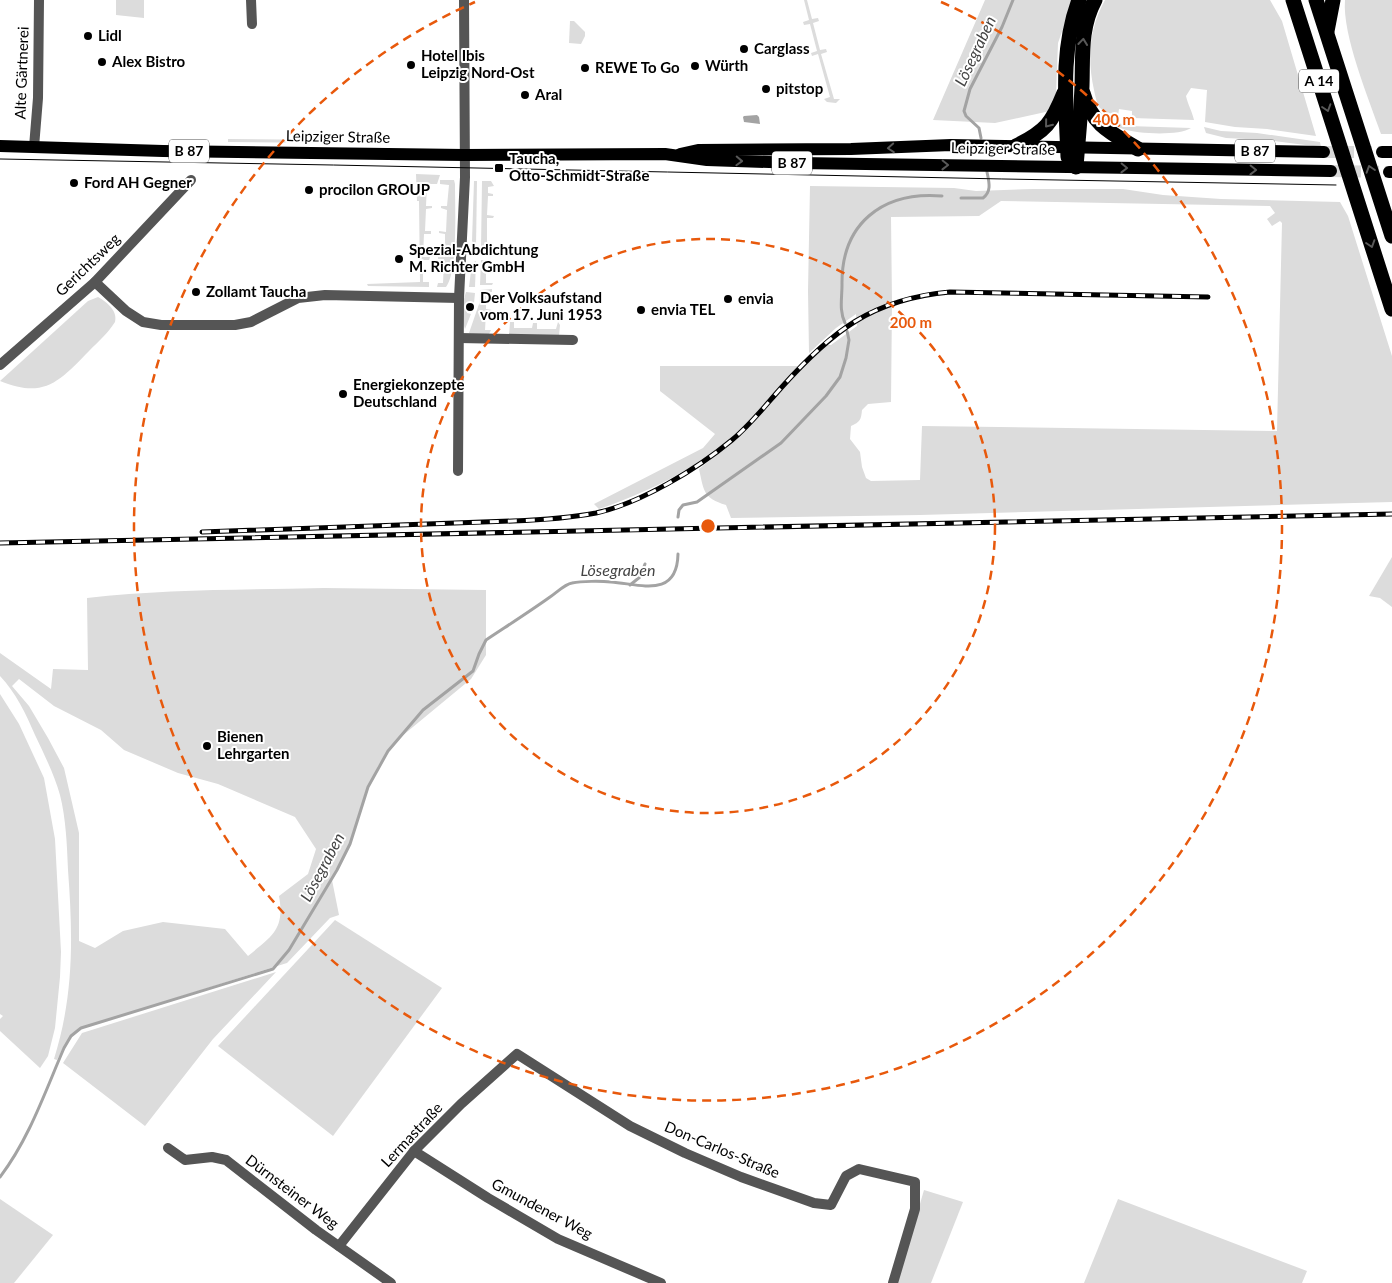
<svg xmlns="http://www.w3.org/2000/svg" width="1392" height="1283" viewBox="0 0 1392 1283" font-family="Lato,sans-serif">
<rect width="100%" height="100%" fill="#fff"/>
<g fill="#dcdcdc" fill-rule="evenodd">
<polygon points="116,0 144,0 144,18 116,15"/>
<polygon points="804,0 807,0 812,19 818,18 819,21 813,23 820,50 826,49 827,52 821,54 834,99 840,99 836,103 827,102 824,99 830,97 818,54 812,56 811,53 817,51 810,24 804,25 803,22 809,20"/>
<polygon points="985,0 1073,0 1058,43 1056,93 1050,111 995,123 933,120"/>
<path d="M 1105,0 L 1270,0 L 1282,21 L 1316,136 L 1267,129 L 1235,127 L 1205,122 L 1207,90 L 1191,88 L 1186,96 C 1188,105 1192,111 1194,120 L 1132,118 L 1132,111 L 1119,109 L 1118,116 C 1113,114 1104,112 1100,108 C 1097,105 1095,95 1094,90 C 1087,58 1089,29 1105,0 Z"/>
<path d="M 1345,0 L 1392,0 L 1392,134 L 1381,134 C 1369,99 1342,35 1345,0 Z"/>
<polygon points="570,21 574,21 585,32 585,36 581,44 569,43"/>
<path d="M 1106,119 L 1128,126 L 1191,128 C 1179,136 1138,134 1123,129 C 1117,127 1111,123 1105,120 Z"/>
<polygon points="1204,127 1221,131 1257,133 1320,142 1321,147 1266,140 1226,138 1206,133"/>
<polygon points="228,139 329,140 329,143 228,142"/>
<polygon points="416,174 440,175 437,184 427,184 426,206 432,206 432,208 426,209 425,231 431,231 431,234 424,234 423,257 430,257 429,260 423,260 423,282 429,282 429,287 368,286 367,284 420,282 419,201 417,201"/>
<path d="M 440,180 L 454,180 L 455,184 C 455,206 458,272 446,287 L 437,287 L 438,283 L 443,283 L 444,259 L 438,259 L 438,257 L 445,257 L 445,234 L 439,233 L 439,231 L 446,232 L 447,210 L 441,208 L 441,206 L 447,206 L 449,185 L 440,184 Z"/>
<polygon points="474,181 477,181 476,247 472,241"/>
<polygon points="482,181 491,181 494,186 488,187 488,193 493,194 493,196 488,196 487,215 494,216 493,218 487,218 487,247 493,248 492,250 481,249"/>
<path d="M 810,186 L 954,188 L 976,191 L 1033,189 L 1123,189 L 1163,195 L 1221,199 L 1340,202 L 1348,216 L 1392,356 L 1392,502 L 920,515 L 731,518 L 726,505 C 703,498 704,491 699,469 L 736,439 L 814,356 L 827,345 L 831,345 L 857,326 L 856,314 L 836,328 L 809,353 L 808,291 ZM 1001,201 L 1270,206 L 1275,213 L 1267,219 L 1272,226 L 1280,221 L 1282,223 L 1277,431 L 922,426 L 920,480 L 871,481 L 866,478 L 862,467 L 860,452 L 850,439 L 851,426 C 860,422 861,420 862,410 L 868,404 L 891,402 L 892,303 L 891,217 L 979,216 Z"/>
<polygon points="481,260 492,261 492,263 486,263 486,283 493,283 492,285 480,285"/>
<polygon points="476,261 475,287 469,287 472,263"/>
<polygon points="492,289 492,292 486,292 486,309 492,310 492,312 486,312 485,330 491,330 488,336 472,335 469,333 479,304 480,290"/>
<path d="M 466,292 L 475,293 L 474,303 L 469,302 L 467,313 L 471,314 L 465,329 C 461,318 462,303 466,292 Z"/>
<path d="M 98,297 C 107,302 118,311 115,322 C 108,333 98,342 89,351 C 59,382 44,399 0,381 L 88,301 Z"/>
<polygon points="510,322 514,322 514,328 532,328 533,323 537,323 537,329 556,329 558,322 560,325 559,336 509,336"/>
<path d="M 660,366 L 798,366 C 776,390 755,418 730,439 C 692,471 646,493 599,509 L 594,504 L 703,448 L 715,434 L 660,391 Z"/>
<polygon points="1392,557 1392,607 1380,598 1369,596"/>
<path d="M 324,588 L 486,590 L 486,655 L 471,679 L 396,741 L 378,766 L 367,790 L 348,847 L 332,880 L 339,915 L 330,918 L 287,963 L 80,1028 L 63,1048 L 57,1060 L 54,1059 C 74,995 73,937 68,870 C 67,845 66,819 60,795 C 54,774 44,754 35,735 C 26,714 16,693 0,676 L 0,653 L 51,689 L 53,669 L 88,670 L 87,598 C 165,589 244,590 324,588 ZM 19,679 L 54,706 L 101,730 L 124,750 L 178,773 L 218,784 L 295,817 L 316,849 L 308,874 L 279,896 C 285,930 272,936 248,956 L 225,929 L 163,922 L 123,931 L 95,948 L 79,941 L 79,833 L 64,768 L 48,738 L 29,706 L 12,686 Z"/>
<polygon points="0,694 19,724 44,778 55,839 61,952 60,977 55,1028 48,1056 40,1068 0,1031 0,1019 3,1016 0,1014"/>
<polygon points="335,920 442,988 333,1136 218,1046"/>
<polygon points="276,972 213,1039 145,1126 63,1063 82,1033"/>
<polygon points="924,1190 963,1202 931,1283 897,1283"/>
<polygon points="0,1199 53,1235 14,1283 0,1283"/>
<polygon points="1118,1199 1307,1271 1302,1283 1084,1283"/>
</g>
<polygon fill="#a3a3a3" points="757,115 759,117 760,124 744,122 743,117 744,116"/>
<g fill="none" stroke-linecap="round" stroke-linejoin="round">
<g stroke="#a3a3a3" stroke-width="3">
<polyline points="981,138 979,128 966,116 964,111 970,89 1002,27 1013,0"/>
<path d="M 961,198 L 983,198 C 992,191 989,182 987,172"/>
<path d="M 845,323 C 839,310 842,299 842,285 C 841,224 882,191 942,196"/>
<polyline points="678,517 679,510 683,505 697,502 781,443 826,396 840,377 846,358 849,340 847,331"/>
<polyline points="630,585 640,577 645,564"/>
<path d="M 0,1177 C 29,1139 45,1092 64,1048 L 71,1036 L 81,1028 L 273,969 L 289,950 L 337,870 L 350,844 L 368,787 L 388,751 L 423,710 L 473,671 L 479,654 L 486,640 C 507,626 529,612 550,597 C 556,593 565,584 572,583 C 582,581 601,581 611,582 C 640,584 677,599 678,554"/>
</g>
<g stroke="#d9d9d9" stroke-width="12" stroke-dasharray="12 6" stroke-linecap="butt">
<polyline points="1324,152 1382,152"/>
<polyline points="1331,171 1389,172"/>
</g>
<g stroke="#555" stroke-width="10">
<polyline points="251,0 252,24"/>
<polyline points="34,147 38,98 39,0"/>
<polyline points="95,282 126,311 143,322 161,325 235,325 251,322 298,298 325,295 459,298"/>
<polyline points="459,338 573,340"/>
<polyline points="0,365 95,282 191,180"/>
<polyline points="458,471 459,298 465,177 464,0"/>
<polyline points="168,1148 185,1160 212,1157 226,1160 316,1230 391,1283"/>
<polyline points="414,1151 488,1198 558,1239 661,1283"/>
<polyline points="339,1246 414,1151 461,1104 517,1054 630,1126 685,1153 741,1177 814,1203 831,1205 846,1176 859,1169 915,1182 915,1209 893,1283"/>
</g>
<g stroke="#000" stroke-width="12">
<polyline points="0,146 163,151 464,155 665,154 707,160 798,163 1331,171"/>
<polyline points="1382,152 1392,152"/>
<polyline points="680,154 698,150 851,149 951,145 1324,152"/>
<polyline points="1389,172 1392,172"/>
</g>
<g stroke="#000" stroke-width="15">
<polyline points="1293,0 1392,309"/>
<polyline points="1316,0 1392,236"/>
<polyline points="1327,31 1333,0"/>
<path d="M 1083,93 C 1092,125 1111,133 1138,149"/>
<path d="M 1016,146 C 1046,131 1052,123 1064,93"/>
<path d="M 1068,157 C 1066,104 1060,50 1079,0"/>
<path d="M 1076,167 C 1078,140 1081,113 1082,86 C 1083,56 1080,28 1095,0"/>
</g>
<path stroke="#000" stroke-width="1" d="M 0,159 C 445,166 890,178 1336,185"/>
<defs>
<g id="rail">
<path d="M 202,532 L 513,521 C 541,520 569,518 596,513 C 641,503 697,469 732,440 C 750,425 765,406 781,388 C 832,331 872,299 950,292 L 1208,297"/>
<polyline points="0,543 1392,514"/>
</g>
</defs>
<use href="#rail" stroke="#000" stroke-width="5"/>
<use href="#rail" stroke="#fff" stroke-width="3" stroke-dasharray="9" stroke-linecap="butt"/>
</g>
<defs><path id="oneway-chevron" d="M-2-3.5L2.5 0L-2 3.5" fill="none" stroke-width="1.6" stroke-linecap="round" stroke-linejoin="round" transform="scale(1.25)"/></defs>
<g stroke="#595959">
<use href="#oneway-chevron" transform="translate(1083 42) rotate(-84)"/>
<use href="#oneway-chevron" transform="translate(1327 108) rotate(72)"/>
<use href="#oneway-chevron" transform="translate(1048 124) rotate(129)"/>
<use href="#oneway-chevron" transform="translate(891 148) rotate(176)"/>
<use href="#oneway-chevron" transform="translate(739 161) rotate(2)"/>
<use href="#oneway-chevron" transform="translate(945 165) rotate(1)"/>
<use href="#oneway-chevron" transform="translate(1124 168) rotate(1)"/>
<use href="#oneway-chevron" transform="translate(1370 169) rotate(-108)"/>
<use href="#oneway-chevron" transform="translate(1253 170) rotate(1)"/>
<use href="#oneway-chevron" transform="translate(1371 244) rotate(72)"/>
</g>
<g fill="none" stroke="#e8590c" stroke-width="2.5" stroke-dasharray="9 6">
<circle cx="708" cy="526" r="287"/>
<path d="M941 2A574 574 0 1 1 475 2"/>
</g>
<g fill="#000" stroke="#fff" stroke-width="2">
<circle cx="88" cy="36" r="5"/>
<circle cx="744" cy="49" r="5"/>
<circle cx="102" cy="62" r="5"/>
<circle cx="411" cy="65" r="5"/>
<circle cx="695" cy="66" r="5"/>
<circle cx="585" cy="68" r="5"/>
<circle cx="766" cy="89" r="5"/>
<circle cx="525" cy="95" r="5"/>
<rect x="494" y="163" width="10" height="10" rx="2.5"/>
<circle cx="74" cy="183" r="5"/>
<circle cx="309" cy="190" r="5"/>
<circle cx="399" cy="259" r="5"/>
<circle cx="196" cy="292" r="5"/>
<circle cx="728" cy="299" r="5"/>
<circle cx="470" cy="307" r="5"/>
<circle cx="641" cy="310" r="5"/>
<circle cx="343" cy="394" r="5"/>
<circle cx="207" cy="746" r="5"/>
</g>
<g text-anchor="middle" stroke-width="4" stroke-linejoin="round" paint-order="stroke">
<g fill="#fff" stroke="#4c4c4c" stroke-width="1">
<rect x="1299" y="69.5" width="40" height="23" rx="4"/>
<rect x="169" y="139.5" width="40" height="23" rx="4"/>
<rect x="1235" y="139.5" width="40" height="23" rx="4"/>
<rect x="772" y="151.5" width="40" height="23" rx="4"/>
</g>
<g font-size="14" font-weight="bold" fill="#000">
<text x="1319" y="86">A 14</text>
<text x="189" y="156">B 87</text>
<text x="1255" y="156">B 87</text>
<text x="792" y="168">B 87</text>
</g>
<g font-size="15" font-weight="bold" fill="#000" stroke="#fff" text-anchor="start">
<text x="98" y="41">Lidl</text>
<text x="754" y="54">Carglass</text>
<text x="421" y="61">Hotel Ibis<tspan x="421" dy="17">Leipzig Nord-Ost</tspan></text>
<text x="112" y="67">Alex Bistro</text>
<text x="705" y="71">Würth</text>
<text x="595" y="73">REWE To Go</text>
<text x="776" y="94">pitstop</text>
<text x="535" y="100">Aral</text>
<text x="509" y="164">Taucha,<tspan x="509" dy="17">Otto-Schmidt-Straße</tspan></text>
<text x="84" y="188">Ford AH Gegner</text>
<text x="319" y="195">procilon GROUP</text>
<text x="409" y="255">Spezial-Abdichtung<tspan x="409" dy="17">M. Richter GmbH</tspan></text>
<text x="206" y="297">Zollamt Taucha</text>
<text x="480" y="303">Der Volksaufstand<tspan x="480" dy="17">vom 17. Juni 1953</tspan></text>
<text x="738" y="304">envia</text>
<text x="651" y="315">envia TEL</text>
<text x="353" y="390">Energiekonzepte<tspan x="353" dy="17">Deutschland</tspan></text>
<text x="217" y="742">Bienen<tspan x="217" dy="17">Lehrgarten</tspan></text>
</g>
<g font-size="15" fill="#000" stroke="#fff">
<text transform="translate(22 73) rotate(-88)" y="5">Alte Gärtnerei</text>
<text transform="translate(338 137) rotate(1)" y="5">Leipziger Straße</text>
<text transform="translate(1003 149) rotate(1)" y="5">Leipziger Straße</text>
<text transform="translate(88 265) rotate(-44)" y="5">Gerichtsweg</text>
<text transform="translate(412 1135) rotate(-47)" y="5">Lermastraße</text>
<text transform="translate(722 1150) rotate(23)" y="5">Don-Carlos-Straße</text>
<text transform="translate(292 1192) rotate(37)" y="5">Dürnsteiner Weg</text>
<text transform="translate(542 1209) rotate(28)" y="5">Gmundener Weg</text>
</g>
<g font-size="16" font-style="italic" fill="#444" stroke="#fff">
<text transform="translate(975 51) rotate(-65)" y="6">Lösegraben</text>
<text x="618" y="576">Lösegraben</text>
<text transform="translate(322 867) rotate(-62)" y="6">Lösegraben</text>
</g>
</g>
<circle cx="708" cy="526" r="8" fill="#e8590c" stroke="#fff" stroke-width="2.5"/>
<g font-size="15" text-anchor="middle" font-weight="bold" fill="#e8590c" stroke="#fff" stroke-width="4" stroke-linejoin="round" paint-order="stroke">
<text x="1114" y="125">400 m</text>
<text x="911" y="328">200 m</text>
</g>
</svg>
